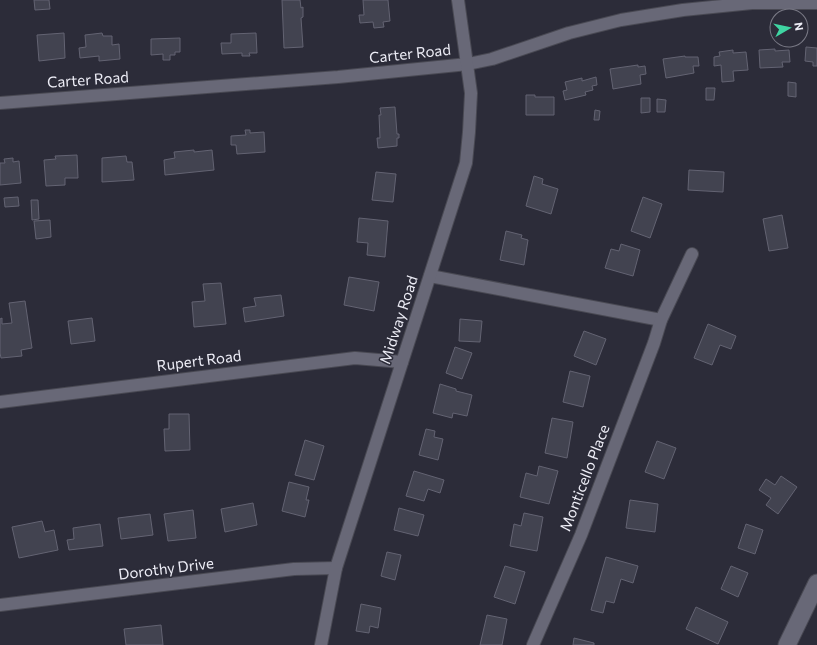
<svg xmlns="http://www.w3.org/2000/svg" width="817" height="645" viewBox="0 0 817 645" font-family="Commissioner,sans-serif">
<rect width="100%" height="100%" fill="#2c2c39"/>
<g fill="#424350" stroke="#636372">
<polygon points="34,0 49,0 50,9 35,10"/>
<polygon points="282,0 300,0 301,8 303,7 303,17 301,18 303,47 284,48"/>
<polygon points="363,0 388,0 390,21 383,22 384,27 374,28 373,22 360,23 359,15 364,15"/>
<polygon points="64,33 65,58 39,61 37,35"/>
<polygon points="102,33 103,36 112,36 112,45 119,44 120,59 99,61 99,56 80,58 79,48 86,47 85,35"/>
<polygon points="256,33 257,53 249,53 250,56 242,56 242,53 222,54 221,43 231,43 231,34"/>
<polygon points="180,38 180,52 175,52 175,55 170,55 170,60 163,60 163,54 151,55 151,39"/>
<polygon points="806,47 817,48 817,66 813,66 813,62 805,61"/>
<polygon points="775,49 775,51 789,50 790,62 782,62 783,67 760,68 759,50"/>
<polygon points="733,50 733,53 746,52 748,70 733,71 734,81 722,82 721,65 714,66 714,57 720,56 719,52"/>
<polygon points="685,56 685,57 698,57 699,66 693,66 694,73 666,78 663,59"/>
<polygon points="638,65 638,67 645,66 646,74 640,75 641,84 613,89 610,69"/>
<polygon points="596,77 597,85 592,86 593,90 585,92 586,95 565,100 563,91 567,90 565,82 582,78 582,81"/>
<polygon points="788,82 796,83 796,97 788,96"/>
<polygon points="706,88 715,88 714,100 706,100"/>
<polygon points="526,95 535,95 535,97 554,97 554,115 526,115"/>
<polygon points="641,98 650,98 650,112 641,113"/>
<polygon points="657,99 666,100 665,112 657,112"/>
<polygon points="395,107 397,134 399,134 399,138 397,138 397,146 378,148 377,138 380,138 379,115 381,115 380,108"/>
<polygon points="595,110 600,111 599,120 594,120"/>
<polygon points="245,130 250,130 250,133 264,132 265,152 237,154 236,145 231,145 231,136 246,135"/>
<polygon points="194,150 194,152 212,150 214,170 165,175 164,160 175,158 174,152"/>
<polygon points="77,155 78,178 65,178 65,185 46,186 44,160 56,159 55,156"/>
<polygon points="126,156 127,162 132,162 134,180 102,182 102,158"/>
<polygon points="13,158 13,162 19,161 21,183 0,185 0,163 5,163 4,159"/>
<polygon points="689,170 724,172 723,192 688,190"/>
<polygon points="376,172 396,174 393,202 372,200"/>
<polygon points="534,176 543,179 542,184 558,189 551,214 526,206"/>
<polygon points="18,197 19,206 5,207 4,198"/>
<polygon points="643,197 662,204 650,238 631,231"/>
<polygon points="31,200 38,200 39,219 32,220"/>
<polygon points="782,215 788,248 769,251 763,219"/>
<polygon points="359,218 388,221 385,257 367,255 368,243 357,242"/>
<polygon points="50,220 51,237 36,239 34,221"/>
<polygon points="506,231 522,235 521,238 528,240 524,265 500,260"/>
<polygon points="621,244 640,250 633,276 605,268 611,249 619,251"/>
<polygon points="349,277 379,282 374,311 344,305"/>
<polygon points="221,283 226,324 194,327 192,302 205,301 203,284"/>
<polygon points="281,295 284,316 245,322 243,308 256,306 254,298"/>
<polygon points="25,301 32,348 21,350 22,356 1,358 0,353 0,319 2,318 2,324 12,323 9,303"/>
<polygon points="92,318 95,341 71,344 68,321"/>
<polygon points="460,319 482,321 480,342 459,341"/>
<polygon points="708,324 736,336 731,349 720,345 712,365 694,358"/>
<polygon points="584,331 606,339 596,365 574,356"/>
<polygon points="455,347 472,353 462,379 446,373"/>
<polygon points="570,371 590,376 583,407 563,402"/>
<polygon points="440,384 456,389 456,391 472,395 467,416 453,413 452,418 433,413"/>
<polygon points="169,414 189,414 190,450 165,451 164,429 169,429"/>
<polygon points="552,418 573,422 567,458 545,453"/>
<polygon points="426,429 435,431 434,437 443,439 438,460 419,455"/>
<polygon points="305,440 324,446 314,480 295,475"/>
<polygon points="657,441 676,448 664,479 645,472"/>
<polygon points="539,466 558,471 549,504 520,497 526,473 537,476"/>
<polygon points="414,471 444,480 440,493 428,489 424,501 406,496"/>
<polygon points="781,476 797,487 778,514 766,505 771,498 759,490 766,479 775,485"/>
<polygon points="289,482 309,487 306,500 309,500 305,517 282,511"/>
<polygon points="630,500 658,504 655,532 626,528"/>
<polygon points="253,503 257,525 225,532 221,509"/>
<polygon points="399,508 424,515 418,536 394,530"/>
<polygon points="193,510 196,538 168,541 164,514"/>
<polygon points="524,513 543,517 537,551 510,546 514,524 521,526"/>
<polygon points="150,514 153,535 121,539 118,518"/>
<polygon points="42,521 45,532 54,530 58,550 19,558 12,527"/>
<polygon points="100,524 103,546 69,550 67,540 74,539 73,528"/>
<polygon points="746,524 763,530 755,554 738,548"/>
<polygon points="387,552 401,555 395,580 381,576"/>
<polygon points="606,557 638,566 633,583 621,579 614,603 606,601 603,613 591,610"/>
<polygon points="505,566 525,572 515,604 494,597"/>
<polygon points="731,566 748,573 738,597 721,589"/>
<polygon points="361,604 381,608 378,628 370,626 369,633 356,631"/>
<polygon points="696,607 728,622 718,644 686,629"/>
<polygon points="487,615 507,619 502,645 480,645"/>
<polygon points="161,625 163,645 126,645 124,629"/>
<polygon points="574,638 594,643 594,645 573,645"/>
</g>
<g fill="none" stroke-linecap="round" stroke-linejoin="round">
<defs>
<g id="street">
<polyline points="0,103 338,77 468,64 492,59 569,33 621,20 683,10 752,3 817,3"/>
<polyline points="430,276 661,320"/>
<polyline points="0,402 355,358 402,362"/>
<polyline points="0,605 294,569 336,568"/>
<polyline points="321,645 336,568 466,163 469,132 471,93 458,0"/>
<polyline points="533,645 581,535 654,343 661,320 692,254"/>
</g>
<polyline id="secondary" points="787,645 817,583"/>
</defs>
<use href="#street" stroke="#494953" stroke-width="14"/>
<use href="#secondary" stroke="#494953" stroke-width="19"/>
<use href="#street" stroke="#686877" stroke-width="12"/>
<use href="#secondary" stroke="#686877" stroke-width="17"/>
</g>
<g text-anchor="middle" stroke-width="3" stroke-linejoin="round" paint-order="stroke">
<g font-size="15" fill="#ededf6" stroke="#2c2c39">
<text transform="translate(410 54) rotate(-6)" y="5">Carter Road</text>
<text transform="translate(88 80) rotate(-4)" y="5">Carter Road</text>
<text transform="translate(399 320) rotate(-72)" y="5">Midway Road</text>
<text transform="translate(199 361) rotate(-7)" y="5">Rupert Road</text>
<text transform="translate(585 478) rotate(-69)" y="5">Monticello Place</text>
<text transform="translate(166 569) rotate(-7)" y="5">Dorothy Drive</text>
</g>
</g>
<g transform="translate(789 28) rotate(81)"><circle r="19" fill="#2c2c39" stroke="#797985"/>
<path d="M0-3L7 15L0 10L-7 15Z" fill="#3fd4a2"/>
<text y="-6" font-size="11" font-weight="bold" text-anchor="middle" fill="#ededf6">N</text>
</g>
</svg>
